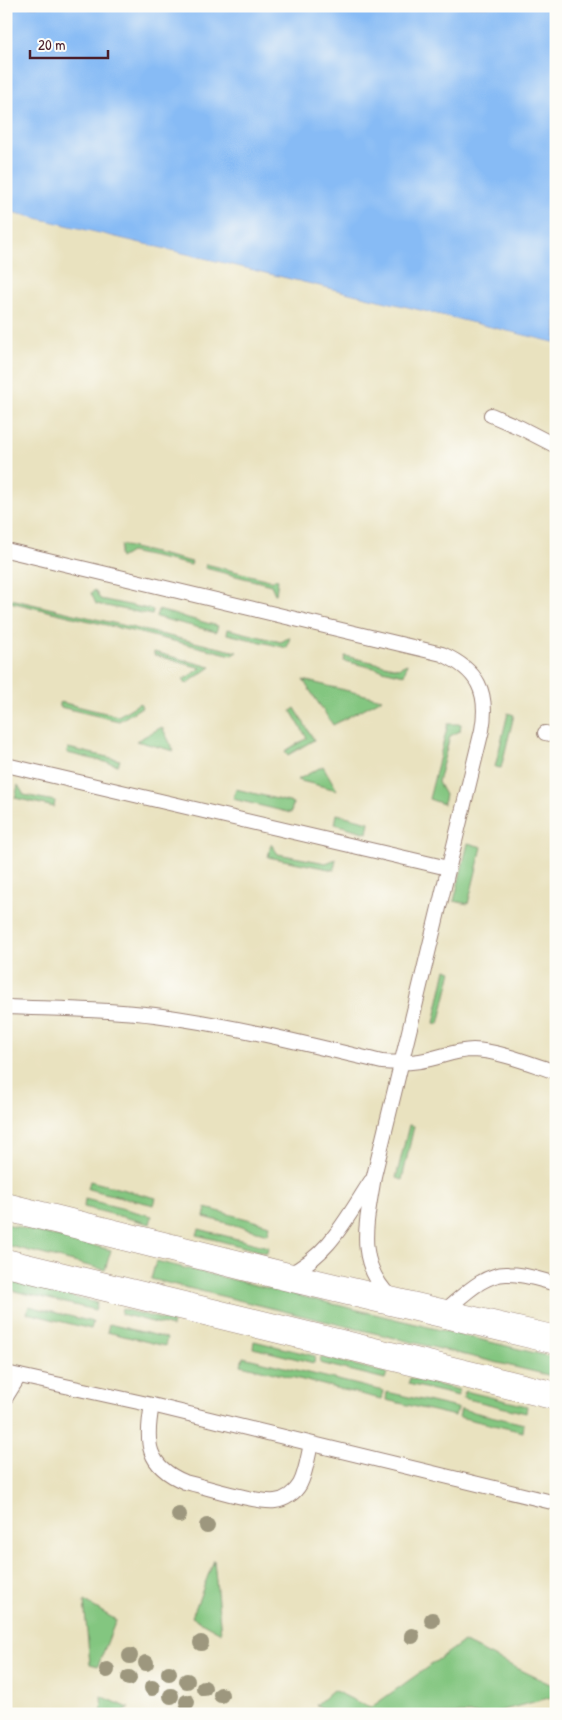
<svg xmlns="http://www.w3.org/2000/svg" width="562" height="1720" viewBox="0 0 562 1720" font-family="'Patrick Hand',sans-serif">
<rect width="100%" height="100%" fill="#fdfcf7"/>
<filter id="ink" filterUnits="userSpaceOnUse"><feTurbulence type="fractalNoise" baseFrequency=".02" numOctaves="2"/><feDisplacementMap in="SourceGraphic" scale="10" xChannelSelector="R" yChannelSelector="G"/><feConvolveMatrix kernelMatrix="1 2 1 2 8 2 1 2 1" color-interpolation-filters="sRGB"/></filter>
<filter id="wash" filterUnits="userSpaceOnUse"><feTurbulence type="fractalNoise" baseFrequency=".0096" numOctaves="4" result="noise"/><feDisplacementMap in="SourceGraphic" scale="20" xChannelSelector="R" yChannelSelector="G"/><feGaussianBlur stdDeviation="1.12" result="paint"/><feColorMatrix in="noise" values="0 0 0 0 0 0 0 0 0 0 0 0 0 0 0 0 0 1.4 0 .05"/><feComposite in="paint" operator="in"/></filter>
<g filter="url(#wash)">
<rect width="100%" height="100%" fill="#e9e2bf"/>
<g fill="#83c680" stroke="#667256">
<polygon points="121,545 192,562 191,565 130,552 120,558 119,555"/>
<polygon points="206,564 273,581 274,579 278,580 276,594 275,594 271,585 205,568"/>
<polygon points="95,590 100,599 153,610 152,615 96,604 91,593"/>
<polygon points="6,598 237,652 232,655 6,601"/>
<polygon points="158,610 218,626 216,632 156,617"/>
<polygon points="228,629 281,642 290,637 287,648 227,634"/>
<polygon points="154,652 211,667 186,684 183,680 201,668 154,655"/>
<polygon points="345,656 398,668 407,664 404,675 344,661"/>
<polygon points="303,680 382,699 333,725"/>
<polygon points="60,702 118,716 140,703 142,707 119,721 60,707"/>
<polygon points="295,708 314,740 288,755 285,751 307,738 291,711"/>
<polygon points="508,713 514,715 501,768 495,767"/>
<polygon points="448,724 461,724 460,731 450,736 438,782 445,795 443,804 429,799"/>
<polygon points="162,727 174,751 136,741"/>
<polygon points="68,748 120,760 118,765 67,753"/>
<polygon points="323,766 337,790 297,780"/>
<polygon points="18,785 24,795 55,801 54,807 15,798"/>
<polygon points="236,789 293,803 291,813 233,799"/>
<polygon points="337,814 369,822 367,833 335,824"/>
<polygon points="468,843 482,847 468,904 454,901"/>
<polygon points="271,844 278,854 326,863 336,859 334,870 268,857"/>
<polygon points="446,969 452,971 439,1024 434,1023"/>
<polygon points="409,1125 414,1126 402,1180 396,1178"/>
<polygon points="90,1181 156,1198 154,1205 88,1189"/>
<polygon points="85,1199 152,1216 150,1224 84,1207"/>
<polygon points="206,1208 270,1225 268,1234 204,1217"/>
<polygon points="6,1224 111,1250 105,1270 6,1245"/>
<polygon points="199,1229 268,1247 267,1253 197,1235"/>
<polygon points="156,1261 556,1358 556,1377 151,1279"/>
<polygon points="6,1280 17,1283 97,1303 95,1310 6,1289"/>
<polygon points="29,1306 93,1322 91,1329 27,1313"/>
<polygon points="122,1309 173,1322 172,1327 121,1314"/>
<polygon points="109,1324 167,1338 165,1346 107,1332"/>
<polygon points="254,1341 315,1356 314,1363 253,1348"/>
<polygon points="243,1357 383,1391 381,1399 241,1365"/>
<polygon points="321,1357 387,1373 385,1379 320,1363"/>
<polygon points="410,1378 459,1390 458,1396 408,1384"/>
<polygon points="465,1391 527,1406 526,1413 463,1398"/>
<polygon points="387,1392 457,1408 455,1416 386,1400"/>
<polygon points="461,1409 524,1424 523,1432 459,1417"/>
<polygon points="214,1560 221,1633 192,1617"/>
<polygon points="84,1601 116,1620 98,1666 90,1664"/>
<polygon points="463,1642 556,1687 556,1696 489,1714 336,1714 316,1705 333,1690 370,1708"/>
<polygon points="101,1696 129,1708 121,1714 102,1714"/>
</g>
<polygon fill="#87bbf5" stroke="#686d90" points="6,6 556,6 556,343 6,211"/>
<polygon fill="#e9e2bf" points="6,211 556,343 556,346 6,213"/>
</g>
<g filter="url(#ink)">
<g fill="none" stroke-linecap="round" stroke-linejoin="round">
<defs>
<g id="service">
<polyline points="491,415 521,428 556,446"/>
<path d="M 6,550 L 442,654 C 478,670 489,692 482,730 L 374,1176 C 367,1223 354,1261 392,1299"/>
<polyline points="545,733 556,735"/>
<polyline points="6,765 448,868"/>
<path d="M 6,1007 C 56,1009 105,1009 155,1015 C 231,1025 307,1044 382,1062 C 395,1063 407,1063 420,1061 C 439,1058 455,1050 473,1050 C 500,1051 531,1064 556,1072"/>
<path d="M 287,1275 C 329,1256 347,1217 371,1181"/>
<path d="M 442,1313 C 461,1298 484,1272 509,1274 C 525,1274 541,1280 556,1284"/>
<polyline points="6,1373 152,1405 556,1503"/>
<polyline points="6,1397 19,1376"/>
<path d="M 152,1405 C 145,1442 146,1466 185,1482 C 207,1487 255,1503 275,1501 C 285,1500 295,1493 300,1484 C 306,1473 308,1456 311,1444"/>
</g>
<g id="minor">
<polyline points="6,1207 284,1276 556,1340"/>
<polyline points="6,1263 556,1396"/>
</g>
</defs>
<use href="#service" stroke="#9a8075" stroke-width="16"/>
<use href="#minor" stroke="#9a8075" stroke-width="29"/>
<use href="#service" stroke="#fff" stroke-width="14"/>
<use href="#minor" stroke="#fff" stroke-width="28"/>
</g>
<g fill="#9d977e">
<circle cx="179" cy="1515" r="8"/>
<circle cx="207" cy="1526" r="8"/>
<circle cx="432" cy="1620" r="8"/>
<circle cx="412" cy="1636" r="8"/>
<circle cx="201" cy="1643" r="8"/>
<circle cx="130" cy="1656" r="8"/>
<circle cx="146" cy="1663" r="8"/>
<circle cx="107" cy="1670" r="8"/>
<circle cx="169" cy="1673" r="8"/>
<circle cx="129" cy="1678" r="8"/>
<circle cx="187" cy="1681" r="8"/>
<circle cx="152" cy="1688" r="8"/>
<circle cx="204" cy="1688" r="8"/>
<circle cx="221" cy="1695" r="8"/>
<circle cx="171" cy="1696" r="8"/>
<circle cx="187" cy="1702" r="8"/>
</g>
</g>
<rect width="562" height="1720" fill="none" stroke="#fdfcf7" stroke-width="25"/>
<path d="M30 50v8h78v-8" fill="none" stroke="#4a1f2b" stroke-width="2.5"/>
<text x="38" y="50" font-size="15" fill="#4a1f2b" stroke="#fdfcf7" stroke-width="4" paint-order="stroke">20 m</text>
</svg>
